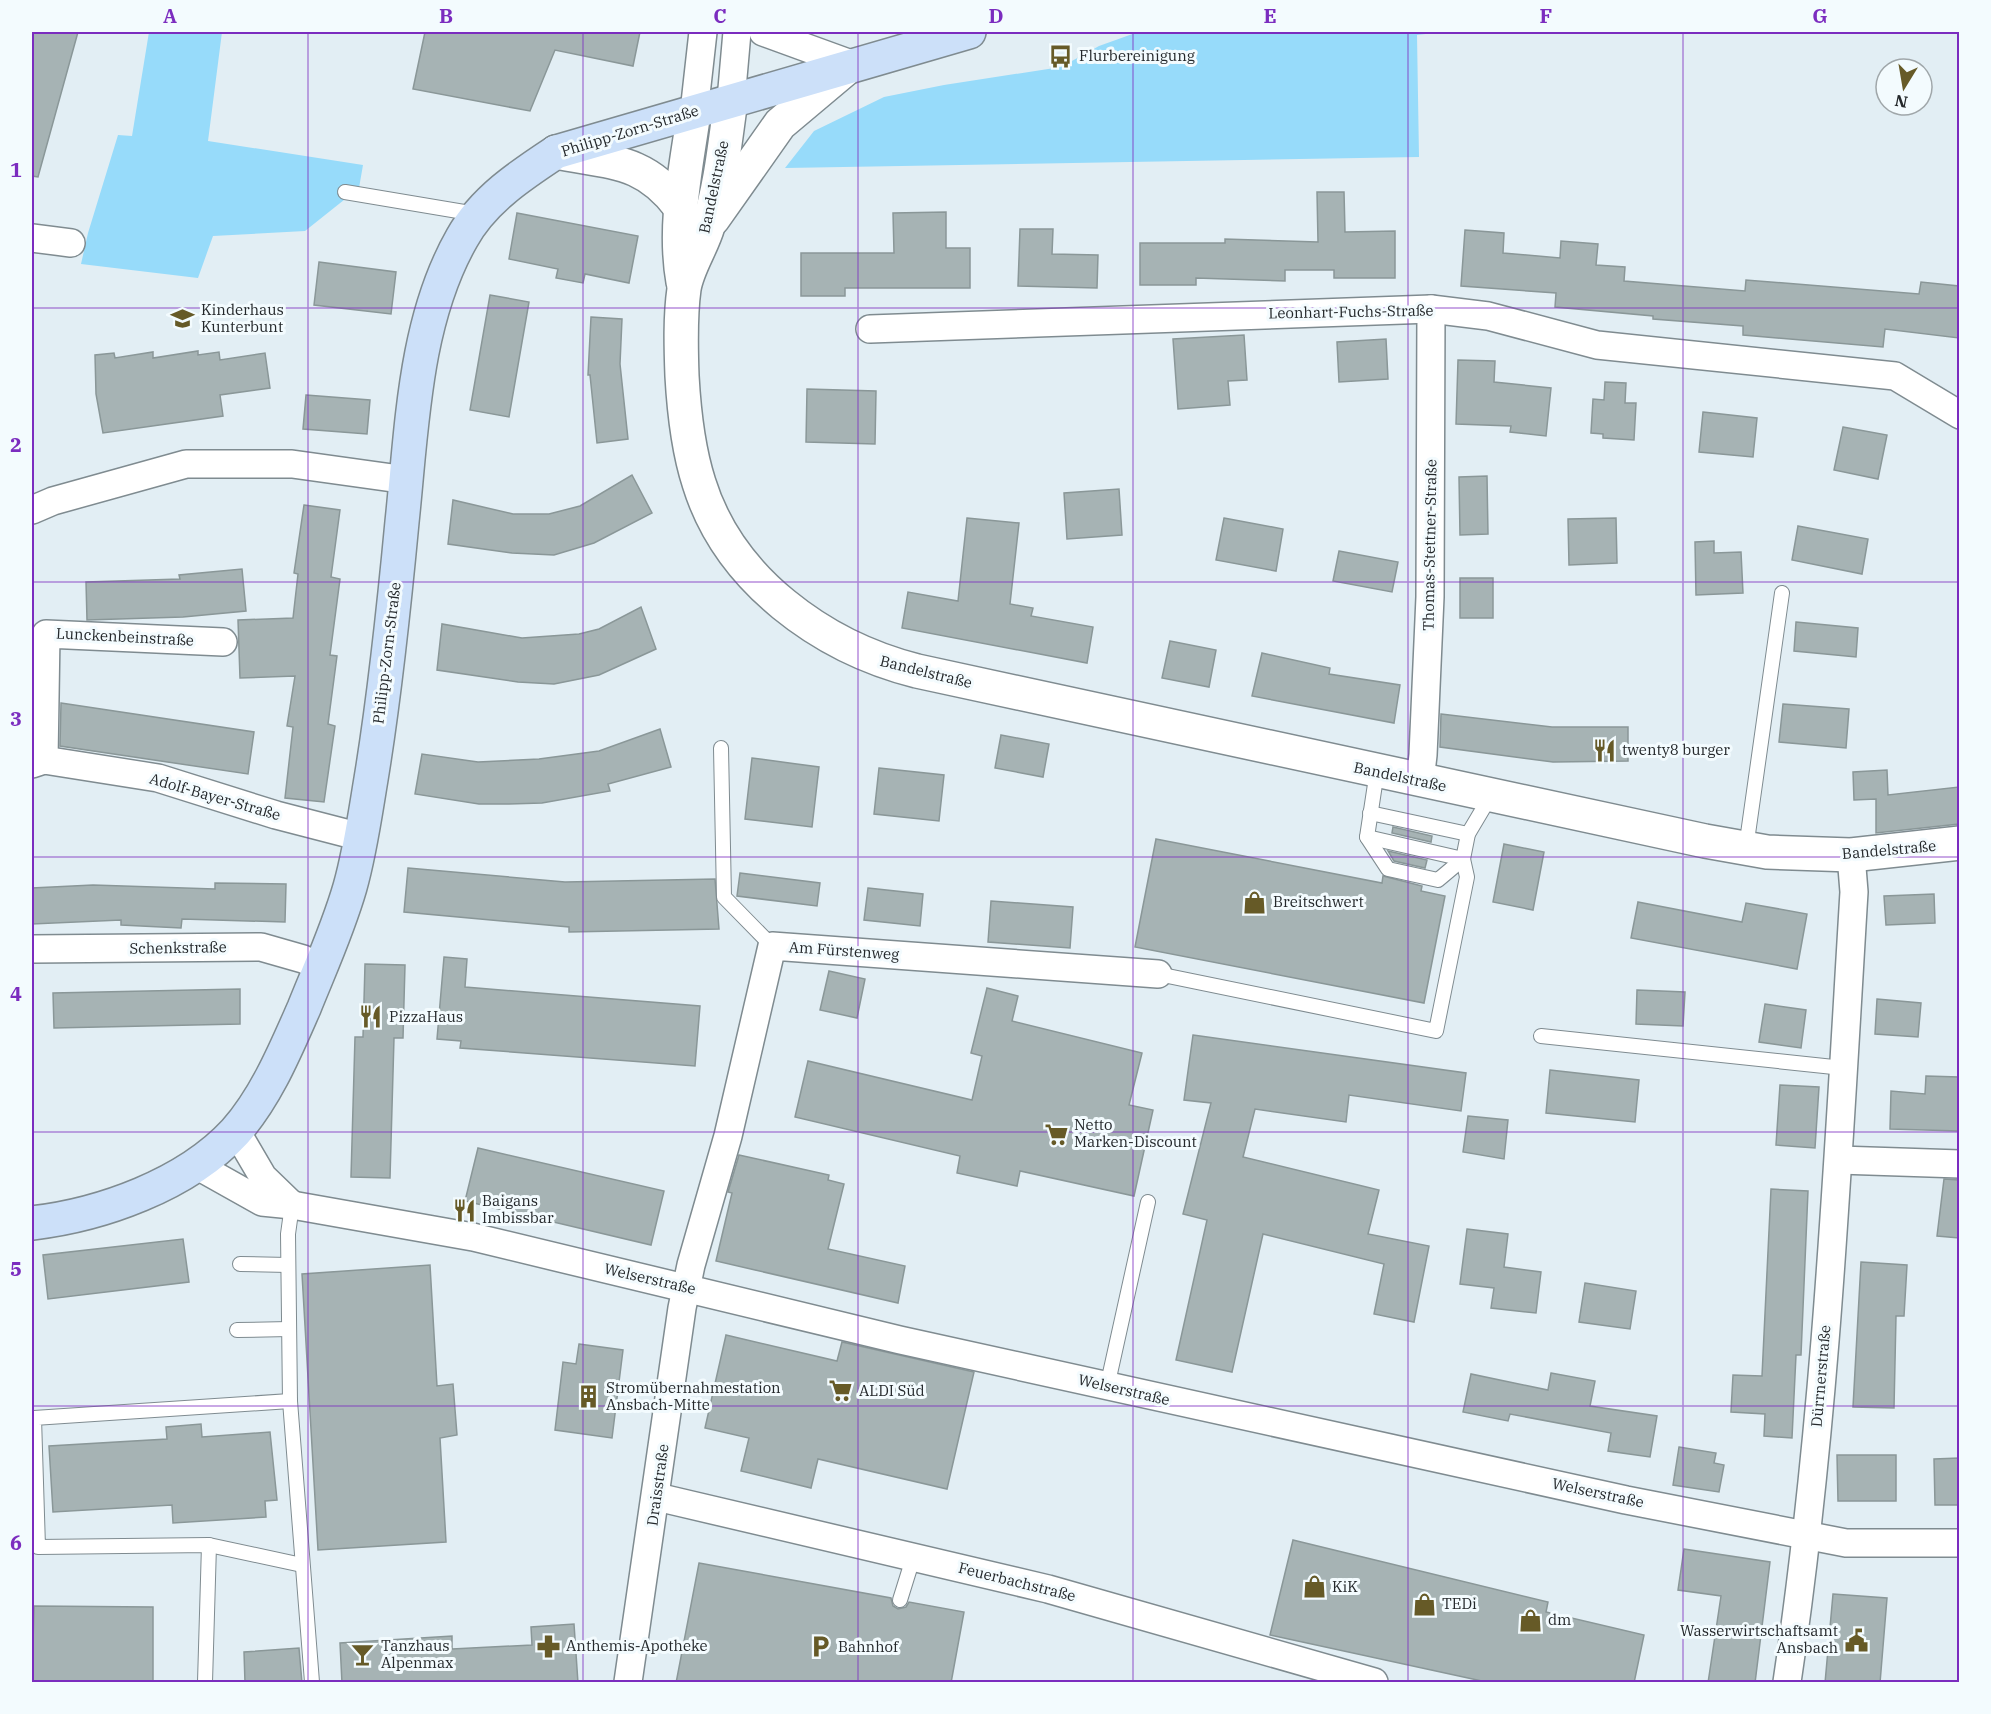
<svg xmlns="http://www.w3.org/2000/svg" width="1991" height="1714" viewBox="0 0 1991 1714" font-family="'IBM Plex Serif',serif">
<rect width="100%" height="100%" fill="#e2eef4"/>
<g fill="#97dbfa">
<polygon points="149,32 222,32 208,141 363,165 359,188 305,231 213,236 198,278 81,264 88,233 118,135 132,136"/>
<polygon points="1138,32 1443,32 1417,35 1419,157 785,168 814,131 884,97 944,85 1061,67 1099,46"/>
</g>
<g fill="#a6b3b4" stroke="#8a9798" stroke-width="1.5">
<polygon points="32,32 78,32 38,177 32,176"/>
<polygon points="425,32 640,32 633,66 555,50 530,111 413,89"/>
<polygon points="1317,192 1344,192 1345,232 1395,231 1395,278 1334,278 1334,270 1285,270 1285,281 1196,278 1196,285 1140,285 1140,243 1225,243 1225,239 1318,242"/>
<polygon points="946,212 946,248 970,248 970,288 845,288 845,296 801,296 801,253 894,253 893,213"/>
<polygon points="517,213 638,236 629,283 585,274 583,283 556,278 558,269 509,259"/>
<polygon points="1020,229 1053,229 1052,254 1098,255 1097,288 1018,286"/>
<polygon points="1465,230 1504,233 1503,253 1560,258 1561,241 1598,244 1596,265 1625,267 1624,281 1745,291 1746,280 1919,294 1921,282 1959,286 1959,338 1885,329 1883,347 1743,335 1743,326 1653,319 1653,316 1555,307 1556,293 1461,286"/>
<polygon points="319,262 396,272 391,314 314,305"/>
<polygon points="490,295 529,302 509,417 470,410"/>
<polygon points="591,317 622,319 620,364 628,439 597,443 590,375 588,375"/>
<polygon points="1244,335 1247,380 1228,381 1230,405 1178,409 1173,339"/>
<polygon points="1386,339 1388,379 1339,382 1337,342"/>
<polygon points="198,351 198,355 219,352 220,360 265,353 270,388 220,395 223,416 103,433 96,394 95,355 114,353 115,358 153,352 153,358"/>
<polygon points="1458,360 1495,361 1494,382 1551,388 1546,436 1510,432 1511,426 1456,424"/>
<polygon points="1605,382 1626,383 1625,403 1636,403 1634,440 1603,438 1603,434 1591,433 1593,399 1604,400"/>
<polygon points="807,389 876,391 875,444 806,442"/>
<polygon points="306,395 370,400 367,434 303,429"/>
<polygon points="1703,412 1757,418 1753,457 1699,452"/>
<polygon points="1843,427 1887,435 1878,479 1834,470"/>
<polygon points="632,475 652,513 594,543 554,555 512,553 448,544 453,500 513,514 549,514 580,506"/>
<polygon points="1487,476 1488,534 1460,535 1459,477"/>
<polygon points="1119,489 1122,535 1067,539 1064,493"/>
<polygon points="304,505 340,510 331,577 340,579 330,655 337,656 328,724 335,726 324,802 285,798 293,727 287,726 295,676 240,678 238,620 293,618 298,574 294,573"/>
<polygon points="967,518 1019,523 1010,604 1033,608 1031,616 1093,627 1087,663 902,628 908,592 958,601"/>
<polygon points="1224,518 1283,529 1276,571 1216,560"/>
<polygon points="1616,518 1617,563 1569,565 1568,519"/>
<polygon points="1798,526 1868,539 1862,574 1792,560"/>
<polygon points="1714,541 1714,553 1741,552 1743,593 1696,595 1695,542"/>
<polygon points="1339,551 1398,562 1392,592 1333,581"/>
<polygon points="242,569 246,611 183,617 87,620 86,582 180,579 179,575"/>
<rect x="1460" y="578" width="33" height="40"/>
<polygon points="641,607 656,649 599,675 554,684 518,682 437,670 442,624 522,638 579,634 599,629"/>
<polygon points="1796,622 1858,628 1856,657 1794,651"/>
<polygon points="1170,641 1216,650 1209,687 1162,678"/>
<polygon points="1262,653 1330,668 1329,674 1400,685 1394,723 1252,696"/>
<polygon points="61,703 254,732 248,774 60,746"/>
<polygon points="1783,704 1849,709 1846,748 1779,742"/>
<polygon points="1441,714 1552,727 1628,727 1628,761 1553,762 1440,747"/>
<polygon points="660,729 671,767 608,784 610,791 542,803 509,804 479,804 415,794 422,754 478,762 539,759 599,751"/>
<polygon points="1001,735 1049,744 1043,777 995,768"/>
<polygon points="752,758 819,767 812,827 745,819"/>
<polygon points="879,768 944,775 939,821 874,814"/>
<polygon points="1887,770 1888,795 1959,787 1959,824 1876,833 1876,799 1854,800 1853,772"/>
<polygon points="1393,827 1432,836 1431,842 1392,833"/>
<polygon points="1156,839 1382,883 1383,876 1422,886 1421,891 1445,896 1424,1003 1135,947"/>
<polygon points="1504,844 1544,852 1533,910 1493,902"/>
<polygon points="1388,851 1427,860 1425,868 1394,861"/>
<polygon points="408,868 565,882 715,879 719,929 569,932 569,927 404,912"/>
<polygon points="740,873 820,883 817,906 737,896"/>
<polygon points="215,883 286,884 285,922 182,919 181,928 121,925 121,920 32,924 32,888 93,885 215,889"/>
<polygon points="868,888 923,894 920,926 864,920"/>
<polygon points="1934,894 1935,923 1886,925 1884,896"/>
<polygon points="991,901 1073,907 1070,948 988,942"/>
<polygon points="1638,902 1742,922 1746,903 1807,914 1797,969 1631,938"/>
<polygon points="444,957 467,959 465,987 700,1006 695,1066 460,1048 461,1041 437,1039"/>
<polygon points="365,964 405,965 403,1038 394,1038 390,1178 351,1177 355,1037 363,1037"/>
<polygon points="829,971 865,979 857,1018 820,1010"/>
<polygon points="987,988 1018,996 1012,1021 1142,1053 1129,1105 1153,1110 1134,1196 1020,1171 1017,1186 957,1173 960,1156 795,1117 808,1061 972,1100 982,1056 971,1053"/>
<polygon points="240,989 240,1024 54,1028 53,993"/>
<polygon points="1637,990 1685,992 1683,1026 1636,1024"/>
<polygon points="1877,999 1921,1003 1918,1037 1875,1034"/>
<polygon points="1765,1004 1806,1010 1801,1048 1759,1042"/>
<polygon points="1193,1035 1466,1073 1461,1111 1349,1095 1346,1122 1255,1109 1243,1157 1379,1190 1368,1234 1429,1246 1414,1322 1374,1314 1384,1264 1263,1234 1232,1372 1176,1360 1207,1220 1183,1214 1211,1103 1184,1100"/>
<polygon points="1550,1070 1639,1080 1635,1122 1546,1113"/>
<polygon points="1926,1076 1959,1077 1959,1131 1890,1129 1891,1091 1925,1094"/>
<polygon points="1780,1085 1819,1087 1815,1148 1776,1145"/>
<polygon points="1468,1116 1508,1120 1504,1159 1463,1152"/>
<polygon points="478,1148 664,1191 651,1245 465,1201"/>
<polygon points="739,1155 829,1175 828,1180 844,1184 828,1249 905,1266 898,1303 716,1261 732,1193 728,1192"/>
<polygon points="1944,1179 1959,1180 1959,1238 1937,1236"/>
<polygon points="1771,1189 1808,1191 1801,1355 1796,1355 1792,1438 1764,1436 1765,1414 1731,1412 1733,1375 1762,1376"/>
<polygon points="1467,1229 1508,1234 1504,1267 1541,1272 1536,1313 1491,1308 1494,1288 1460,1284"/>
<polygon points="183,1239 189,1282 48,1299 43,1255"/>
<polygon points="1861,1262 1907,1265 1904,1316 1896,1316 1894,1408 1853,1407"/>
<polygon points="430,1265 437,1386 453,1384 457,1435 440,1438 446,1542 318,1550 302,1274"/>
<polygon points="1585,1283 1636,1291 1630,1329 1579,1322"/>
<polygon points="726,1335 837,1361 842,1342 974,1372 947,1489 818,1459 811,1488 741,1471 749,1438 705,1428"/>
<polygon points="579,1344 623,1350 612,1438 555,1430 563,1362 576,1364"/>
<polygon points="1551,1373 1595,1381 1590,1406 1657,1416 1650,1457 1608,1451 1611,1433 1510,1414 1508,1421 1463,1412 1471,1374 1548,1390"/>
<polygon points="201,1424 202,1437 270,1432 277,1500 265,1501 266,1517 173,1523 172,1505 53,1512 49,1446 167,1439 166,1427"/>
<polygon points="1679,1447 1716,1453 1714,1463 1724,1465 1719,1492 1673,1485"/>
<polygon points="1837,1455 1896,1455 1896,1501 1838,1501"/>
<polygon points="1959,1458 1959,1505 1935,1505 1934,1459"/>
<polygon points="1293,1540 1548,1602 1546,1612 1644,1635 1634,1683 1491,1683 1270,1635"/>
<polygon points="1684,1549 1770,1562 1755,1683 1708,1683 1721,1596 1678,1590"/>
<polygon points="699,1563 891,1598 893,1606 898,1609 906,1607 909,1602 964,1612 951,1683 676,1683"/>
<polygon points="1833,1594 1887,1598 1880,1683 1825,1683"/>
<polygon points="34,1606 153,1607 153,1683 32,1683"/>
<polygon points="574,1624 578,1683 342,1683 340,1643 452,1636 452,1649 532,1645 531,1627"/>
<polygon points="299,1648 302,1683 245,1683 244,1652"/>
</g>
<g fill="none" stroke-linecap="round" stroke-linejoin="round">
<defs>
<g id="service">
<polyline points="345,192 476,214"/>
<polyline points="721,748 724,897 772,946"/>
<polyline points="1370,813 1468,834"/>
<polyline points="1367,837 1388,869 1438,880 1463,859 1468,834 1490,797"/>
<polyline points="1746,848 1782,593"/>
<polyline points="1158,974 1436,1031 1467,877 1463,859 1367,837 1377,771"/>
<polyline points="1541,1036 1843,1068"/>
<polyline points="292,1205 288,1234 290,1401 312,1682"/>
<polyline points="240,1264 288,1265"/>
<polyline points="237,1330 289,1329"/>
<polyline points="1107,1387 1148,1202"/>
<polyline points="290,1401 34,1418 38,1547 209,1545 302,1565"/>
<polyline points="900,1600 914,1555"/>
<polyline points="205,1682 209,1545"/>
</g>
<g id="minor">
<polyline points="763,32 851,64"/>
<polyline points="731,100 737,32"/>
<polyline points="694,112 703,32"/>
<polyline points="32,238 71,243"/>
<polyline points="870,329 1431,309 1488,316 1597,345 1895,376 1960,415"/>
<polyline points="32,510 53,501 186,464 292,464 407,480"/>
<polyline points="44,760 46,634 223,642"/>
<polyline points="32,764 44,760 158,778 276,815 361,837"/>
<polyline points="1420,781 1423,755 1430,597 1431,309"/>
<polyline points="32,949 261,947 303,959 321,967"/>
<polyline points="236,1131 263,1177 292,1205"/>
<polyline points="1839,1160 1960,1164"/>
<polyline points="196,1165 262,1202 292,1205 473,1237 900,1340 1626,1500 1846,1543 1960,1543"/>
<polyline points="657,1497 1048,1589 1374,1682"/>
<polyline points="628,1682 682,1308 691,1265 728,1136 772,946 1158,974"/>
<path d="M 1787,1682 C 1826,1421 1838,1156 1854,892 L 1851,855"/>
</g>
<g id="tertiary">
<path d="M 731,100 C 725,141 721,186 708,226 C 702,247 687,268 684,289 C 680,317 681,348 682,376 C 684,412 688,449 699,483 C 729,580 822,647 917,671 L 1705,841 L 1767,852 L 1851,855 L 1960,843"/>
<path d="M 556,152 C 611,163 644,159 680,207"/>
<polyline points="713,219 780,124 849,66"/>
<path d="M 683,282 C 673,225 686,169 694,112"/>
</g>
<path id="secondary" d="M 32,1223 C 101,1215 186,1185 235,1132 C 266,1097 285,1051 304,1008 C 320,968 338,929 350,887 C 360,852 365,815 371,779 C 385,694 394,607 402,522 C 412,428 414,322 462,238 C 483,200 521,175 556,152 L 969,32"/>
</defs>
<use href="#service" stroke="#7f8b90" stroke-width="16"/>
<use href="#minor" stroke="#7f8b90" stroke-width="30"/>
<use href="#tertiary" stroke="#7f8b90" stroke-width="36"/>
<use href="#secondary" stroke="#7f8b90" stroke-width="36"/>
<use href="#service" stroke="#fff" stroke-width="14"/>
<use href="#minor" stroke="#fff" stroke-width="27"/>
<use href="#tertiary" stroke="#fff" stroke-width="33"/>
<use href="#secondary" stroke="#cce0f9" stroke-width="33"/>
</g>
<path fill="none" stroke="#7b2cbf" stroke-width="1.5" stroke-opacity="0.55" d="M 308,32 L 308,1682M 583,32 L 583,1682M 858,32 L 858,1682M 1133,32 L 1133,1682M 1408,32 L 1408,1682M 1683,32 L 1683,1682M 32,308 L 1960,308M 32,582 L 1960,582M 32,857 L 1960,857M 32,1132 L 1960,1132M 32,1406 L 1960,1406"/>
<defs>
<symbol id="bus-bare" viewBox="-9 -9 18 18"><path d="M-5-6H5V4H4V6H2V4H-2V6H-4V4H-5ZM-3.5-4V0h7V-4ZM-3.5 1.2v1.5H-2V1.2ZM2 1.2v1.5H3.5V1.2Z" fill="#665a27" stroke="#f3fbfe" stroke-width="2.5" paint-order="stroke"/></symbol>
<symbol id="school-bare" viewBox="-9 -9 18 18"><path d="M0-5L7-2L0 1L-7-2ZM-4 1L0 2.5L4 1V4Q0 6-4 4Z" fill="#665a27" stroke="#f3fbfe" stroke-width="2.5" paint-order="stroke"/></symbol>
<symbol id="restaurant-bare" viewBox="-9 -9 18 18"><path d="M-5-6h1v4h1v-4h1v4h1v-4h1v5L-1.5 .5V6h-2V.5L-5-1ZM5-6V6H3V1.5H1.5Q1.5-4 5-6Z" fill="#665a27" stroke="#f3fbfe" stroke-width="2.5" paint-order="stroke"/></symbol>
<symbol id="shop-bare" viewBox="-9 -9 18 18"><path d="M-5-2.5h2.3a2.7 3.5 0 0 1 5.4 0H5L5.5 6h-11ZM-1.5-2.5h3a1.5 2.3 0 0 0-3 0Z" fill="#665a27" stroke="#f3fbfe" stroke-width="2.5" paint-order="stroke"/></symbol>
<symbol id="supermarket-bare" viewBox="-9 -9 18 18"><path d="M-6-5.5h2.5l.6 2H6L4.5 2H-2.5L-4.4-4H-6ZM-1.5 3.2a1.3 1.3 0 1 0 .1 0ZM3 3.2a1.3 1.3 0 1 0 .1 0Z" fill="#665a27" stroke="#f3fbfe" stroke-width="2.5" paint-order="stroke"/></symbol>
<symbol id="building-bare" viewBox="-9 -9 18 18"><path d="M-4-6H4V6H1V3H-1V6H-4ZM-2.5-4.3h1.7v1.8h-1.7ZM.8-4.3h1.7v1.8H.8ZM-2.5-1h1.7V.8h-1.7ZM.8-1h1.7V.8H.8Z" fill="#665a27" stroke="#f3fbfe" stroke-width="2.5" paint-order="stroke"/></symbol>
<symbol id="civic-bare" viewBox="-9 -9 18 18"><path d="M-.6-6.5H3V-4.5H.6V-3L4-1V1h2V6H-6V1h2V-1L-.6-3ZM-1.2 2.5V6h2.4V2.5Z" fill="#665a27" stroke="#f3fbfe" stroke-width="2.5" paint-order="stroke"/></symbol>
<symbol id="pharmacy-bare" viewBox="-9 -9 18 18"><path d="M-2-6h4v4h4v4h-4v4h-4v-4h-4v-4h4Z" fill="#665a27" stroke="#f3fbfe" stroke-width="2.5" paint-order="stroke"/></symbol>
<symbol id="parking-bare" viewBox="-9 -9 18 18"><path d="M-3.5-5.5H1a3.5 3.5 0 0 1 0 7H-1V5.5H-3.5ZM-1-3.4V-.6H.8a1.4 1.4 0 0 0 0-2.8Z" fill="#665a27" stroke="#f3fbfe" stroke-width="2.5" paint-order="stroke"/></symbol>
<symbol id="bar-bare" viewBox="-9 -9 18 18"><path d="M-6-5H6L.8 .8V4.5H3.5V6h-7V4.5H-.8V.8Z" fill="#665a27" stroke="#f3fbfe" stroke-width="2.5" paint-order="stroke"/></symbol>
</defs>
<g fill-rule="evenodd">
<use href="#bus-bare" x="1044" y="40" width="33" height="33"/>
<use href="#school-bare" x="166" y="302" width="33" height="33"/>
<use href="#restaurant-bare" x="1588" y="734" width="33" height="33"/>
<use href="#shop-bare" x="1238" y="886" width="33" height="33"/>
<use href="#restaurant-bare" x="354" y="1000" width="33" height="33"/>
<use href="#supermarket-bare" x="1040" y="1118" width="33" height="33"/>
<use href="#restaurant-bare" x="448" y="1194" width="33" height="33"/>
<use href="#supermarket-bare" x="824" y="1374" width="33" height="33"/>
<use href="#building-bare" x="572" y="1380" width="33" height="33"/>
<use href="#shop-bare" x="1298" y="1570" width="33" height="33"/>
<use href="#shop-bare" x="1408" y="1588" width="33" height="33"/>
<use href="#shop-bare" x="1514" y="1604" width="33" height="33"/>
<use href="#civic-bare" x="1840" y="1624" width="33" height="33"/>
<use href="#pharmacy-bare" x="532" y="1630" width="33" height="33"/>
<use href="#parking-bare" x="804" y="1630" width="33" height="33"/>
<use href="#bar-bare" x="346" y="1638" width="33" height="33"/>
</g>
<g text-anchor="middle" stroke-width="6" stroke-linejoin="round" paint-order="stroke">
<g font-size="15" fill="#24282b" stroke="#f3fbfe" text-anchor="start">
<text x="1079" y="61">Flurbereinigung</text>
<text x="201" y="315">Kinderhaus<tspan x="201" dy="17">Kunterbunt</tspan></text>
<text x="1622" y="755">twenty8 burger</text>
<text x="1273" y="907">Breitschwert</text>
<text x="389" y="1022">PizzaHaus</text>
<text x="1074" y="1130">Netto<tspan x="1074" dy="17">Marken-Discount</tspan></text>
<text x="482" y="1206">Baigans<tspan x="482" dy="17">Imbissbar</tspan></text>
<text x="606" y="1393">Stromübernahmestation<tspan x="606" dy="17">Ansbach-Mitte</tspan></text>
<text x="859" y="1396">ALDI Süd</text>
<text x="1332" y="1592">KiK</text>
<text x="1442" y="1609">TEDi</text>
<text x="1548" y="1625">dm</text>
<text x="1838" y="1636" text-anchor="end">Wasserwirtschaftsamt<tspan x="1838" dy="17">Ansbach</tspan></text>
<text x="381" y="1651">Tanzhaus<tspan x="381" dy="17">Alpenmax</tspan></text>
<text x="566" y="1651">Anthemis-Apotheke</text>
<text x="838" y="1652">Bahnhof</text>
</g>
<g font-size="15" fill="#24282b" stroke="#f3fbfe">
<text transform="translate(630 131) rotate(-17)" y="5">Philipp-Zorn-Straße</text>
<text transform="translate(714 187) rotate(-78)" y="5">Bandelstraße</text>
<text transform="translate(1351 312) rotate(-1)" y="5">Leonhart-Fuchs-Straße</text>
<text transform="translate(1430 545) rotate(-89)" y="5">Thomas-Stettner-Straße</text>
<text transform="translate(125 637) rotate(3)" y="5">Lunckenbeinstraße</text>
<text transform="translate(387 653) rotate(-83)" y="5">Philipp-Zorn-Straße</text>
<text transform="translate(926 672) rotate(14)" y="5">Bandelstraße</text>
<text transform="translate(1400 777) rotate(12)" y="5">Bandelstraße</text>
<text transform="translate(215 797) rotate(16)" y="5">Adolf-Bayer-Straße</text>
<text transform="translate(1889 850) rotate(-5)" y="5">Bandelstraße</text>
<text transform="translate(178 948) rotate(-1)" y="5">Schenkstraße</text>
<text transform="translate(844 951) rotate(4)" y="5">Am Fürstenweg</text>
<text transform="translate(650 1279) rotate(13)" y="5">Welserstraße</text>
<text transform="translate(1821 1376) rotate(-85)" y="5">Dürrnerstraße</text>
<text transform="translate(1124 1390) rotate(13)" y="5">Welserstraße</text>
<text transform="translate(658 1485) rotate(-82)" y="5">Draisstraße</text>
<text transform="translate(1598 1493) rotate(12)" y="5">Welserstraße</text>
<text transform="translate(1017 1582) rotate(14)" y="5">Feuerbachstraße</text>
</g>
</g>
<rect width="1991" height="1714" fill="none" stroke="#f3fbfe" stroke-width="66"/>
<g transform="translate(1904 87) rotate(191)"><circle r="28" fill="#f3fbfe" stroke="#a0a7aa" stroke-width="1.5"/>
<path d="M0-4.5L10 22L0 15L-10 22Z" fill="#665a27"/>
<text y="-9" font-size="16" font-weight="bold" text-anchor="middle" fill="#24282b">N</text>
</g>
<rect x="33" y="33" width="1925" height="1648" fill="none" stroke="#7b2cbf" stroke-width="2"/>
<g font-size="20" text-anchor="middle" font-weight="bold" fill="#7b2cbf">
<text x="170" y="23">A</text>
<text x="446" y="23">B</text>
<text x="720" y="23">C</text>
<text x="996" y="23">D</text>
<text x="1270" y="23">E</text>
<text x="1546" y="23">F</text>
<text x="1820" y="23">G</text>
<text x="16" y="177">1</text>
<text x="16" y="452">2</text>
<text x="16" y="726">3</text>
<text x="16" y="1001">4</text>
<text x="16" y="1276">5</text>
<text x="16" y="1550">6</text>
</g>
</svg>
